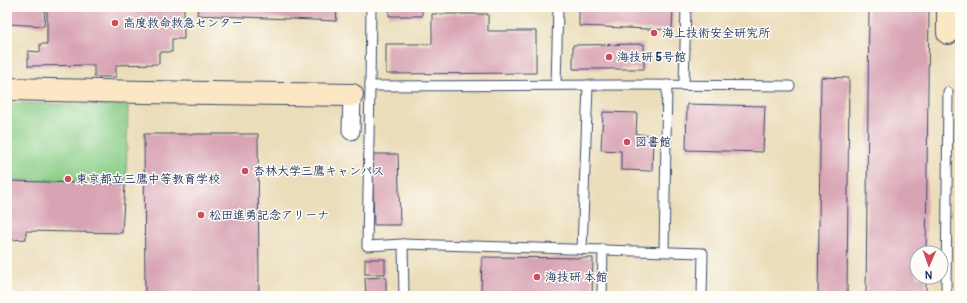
<svg xmlns="http://www.w3.org/2000/svg" width="967" height="303" viewBox="0 0 967 303" font-family="Pangolin,'Klee One',sans-serif">
<rect width="100%" height="100%" fill="#fdfcf7"/>
<filter id="ink" filterUnits="userSpaceOnUse"><feTurbulence type="fractalNoise" baseFrequency=".025" numOctaves="2"/><feDisplacementMap in="SourceGraphic" scale="8" xChannelSelector="R" yChannelSelector="G"/><feConvolveMatrix kernelMatrix="1 2 1 2 8 2 1 2 1" color-interpolation-filters="sRGB"/></filter>
<filter id="wash" filterUnits="userSpaceOnUse"><feTurbulence type="fractalNoise" baseFrequency=".012" numOctaves="4" result="noise"/><feDisplacementMap in="SourceGraphic" scale="16" xChannelSelector="R" yChannelSelector="G"/><feGaussianBlur stdDeviation="0.9" result="paint"/><feColorMatrix in="noise" values="0 0 0 0 0 0 0 0 0 0 0 0 0 0 0 0 0 1.4 0 .05"/><feComposite in="paint" operator="in"/></filter>
<g filter="url(#wash)">
<rect width="100%" height="100%" fill="#ebddb9"/>
<polygon fill="#8ace87" stroke="#527e72" points="7,103 128,106 126,182 7,180"/>
<g id="blocks">
<g fill="#d8a3b3">
<polygon points="7,7 45,7 44,26 7,24"/>
<polygon points="47,7 184,7 184,39 172,39 172,52 159,52 159,64 116,65 116,77 94,77 94,65 28,66 28,51 40,52 40,44 47,44"/>
<polygon points="198,7 337,7 336,21 197,15"/>
<rect x="389" y="7" width="33" height="9"/>
<polygon points="579,7 615,7 673,10 672,30 579,26"/>
<polygon points="869,7 929,7 926,253 917,253 917,277 926,277 926,296 866,296"/>
<polygon points="432,14 488,14 488,31 536,31 536,73 386,74 386,44 432,44"/>
<polygon points="644,44 644,69 573,69 573,45"/>
<polygon points="821,77 849,78 847,296 818,296"/>
<polygon points="687,104 765,106 763,152 686,150"/>
<polygon points="603,112 637,113 636,134 653,135 652,171 621,170 621,151 601,150"/>
<polygon points="144,134 258,134 259,296 145,296"/>
<polygon points="372,154 398,154 400,225 374,225"/>
<polygon points="7,181 125,184 122,233 26,231 26,239 13,240 10,239 10,237 11,231 7,231"/>
<polygon points="482,257 593,258 592,296 481,296"/>
<rect x="365" y="259" width="20" height="15"/>
<polygon points="386,277 386,296 366,296 365,278"/>
</g>
</g>
</g>
<g filter="url(#ink)">
<use href="#blocks" fill-opacity="0" stroke="#3a496c" stroke-width="1"/>
<g fill="none" stroke-linecap="round" stroke-linejoin="round">
<defs>
<g id="lane">
<polyline points="371,7 370,86 627,85 790,86"/>
<polyline points="556,85 558,7"/>
<polyline points="684,85 686,7"/>
<polyline points="370,86 367,246 403,244 703,253 702,296"/>
<polyline points="403,244 404,296"/>
<polyline points="582,249 588,85"/>
<polyline points="664,251 667,85"/>
<polyline points="602,296 603,249"/>
<polyline points="946,296 948,92"/>
</g>
<polyline id="street" points="351,131 352,95"/>
<g id="secondary">
<polyline points="948,33 948,7"/>
<polyline points="7,89 145,92 352,95"/>
</g>
</defs>
<use href="#lane" stroke="#3a496c" stroke-width="11"/>
<use href="#street" stroke="#3a496c" stroke-width="19"/>
<use href="#secondary" stroke="#3a496c" stroke-width="24"/>
<use href="#lane" stroke="#fff" stroke-width="9"/>
<use href="#street" stroke="#fff" stroke-width="17"/>
<use href="#secondary" stroke="#fbe7c3" stroke-width="22"/>
</g>
</g>
<g fill="#d1495b" stroke="#fdfcf7" stroke-width="1.5">
<circle cx="115" cy="23" r="4"/>
<circle cx="654" cy="33" r="4"/>
<circle cx="609" cy="57" r="4"/>
<circle cx="627" cy="142" r="4"/>
<circle cx="245" cy="171" r="4"/>
<circle cx="68" cy="179" r="4"/>
<circle cx="201" cy="215" r="4"/>
<circle cx="537" cy="277" r="4"/>
</g>
<g text-anchor="middle" stroke-width="3" stroke-linejoin="round" paint-order="stroke">
<g font-size="12" font-weight="bold" fill="#1b2f5e" stroke="#fdfcf7" text-anchor="start">
<text x="123" y="27">高度救命救急センター</text>
<text x="662" y="37">海上技術安全研究所</text>
<text x="617" y="61">海技研 5号館</text>
<text x="635" y="146">図書館</text>
<text x="253" y="175">杏林大学三鷹キャンパス</text>
<text x="76" y="183">東京都立三鷹中等教育学校</text>
<text x="209" y="219">松田進勇記念アリーナ</text>
<text x="545" y="281">海技研 本館</text>
</g>
</g>
<rect width="967" height="303" fill="none" stroke="#fdfcf7" stroke-width="24"/>
<g transform="translate(929 265) rotate(182)"><circle r="19" fill="#fdfcf7" stroke="#a3aaba"/>
<path d="M0-3L7 15L0 10L-7 15Z" fill="#d1495b"/>
<text y="-6" font-size="11" font-weight="bold" text-anchor="middle" fill="#1b2f5e">N</text>
</g>
</svg>
